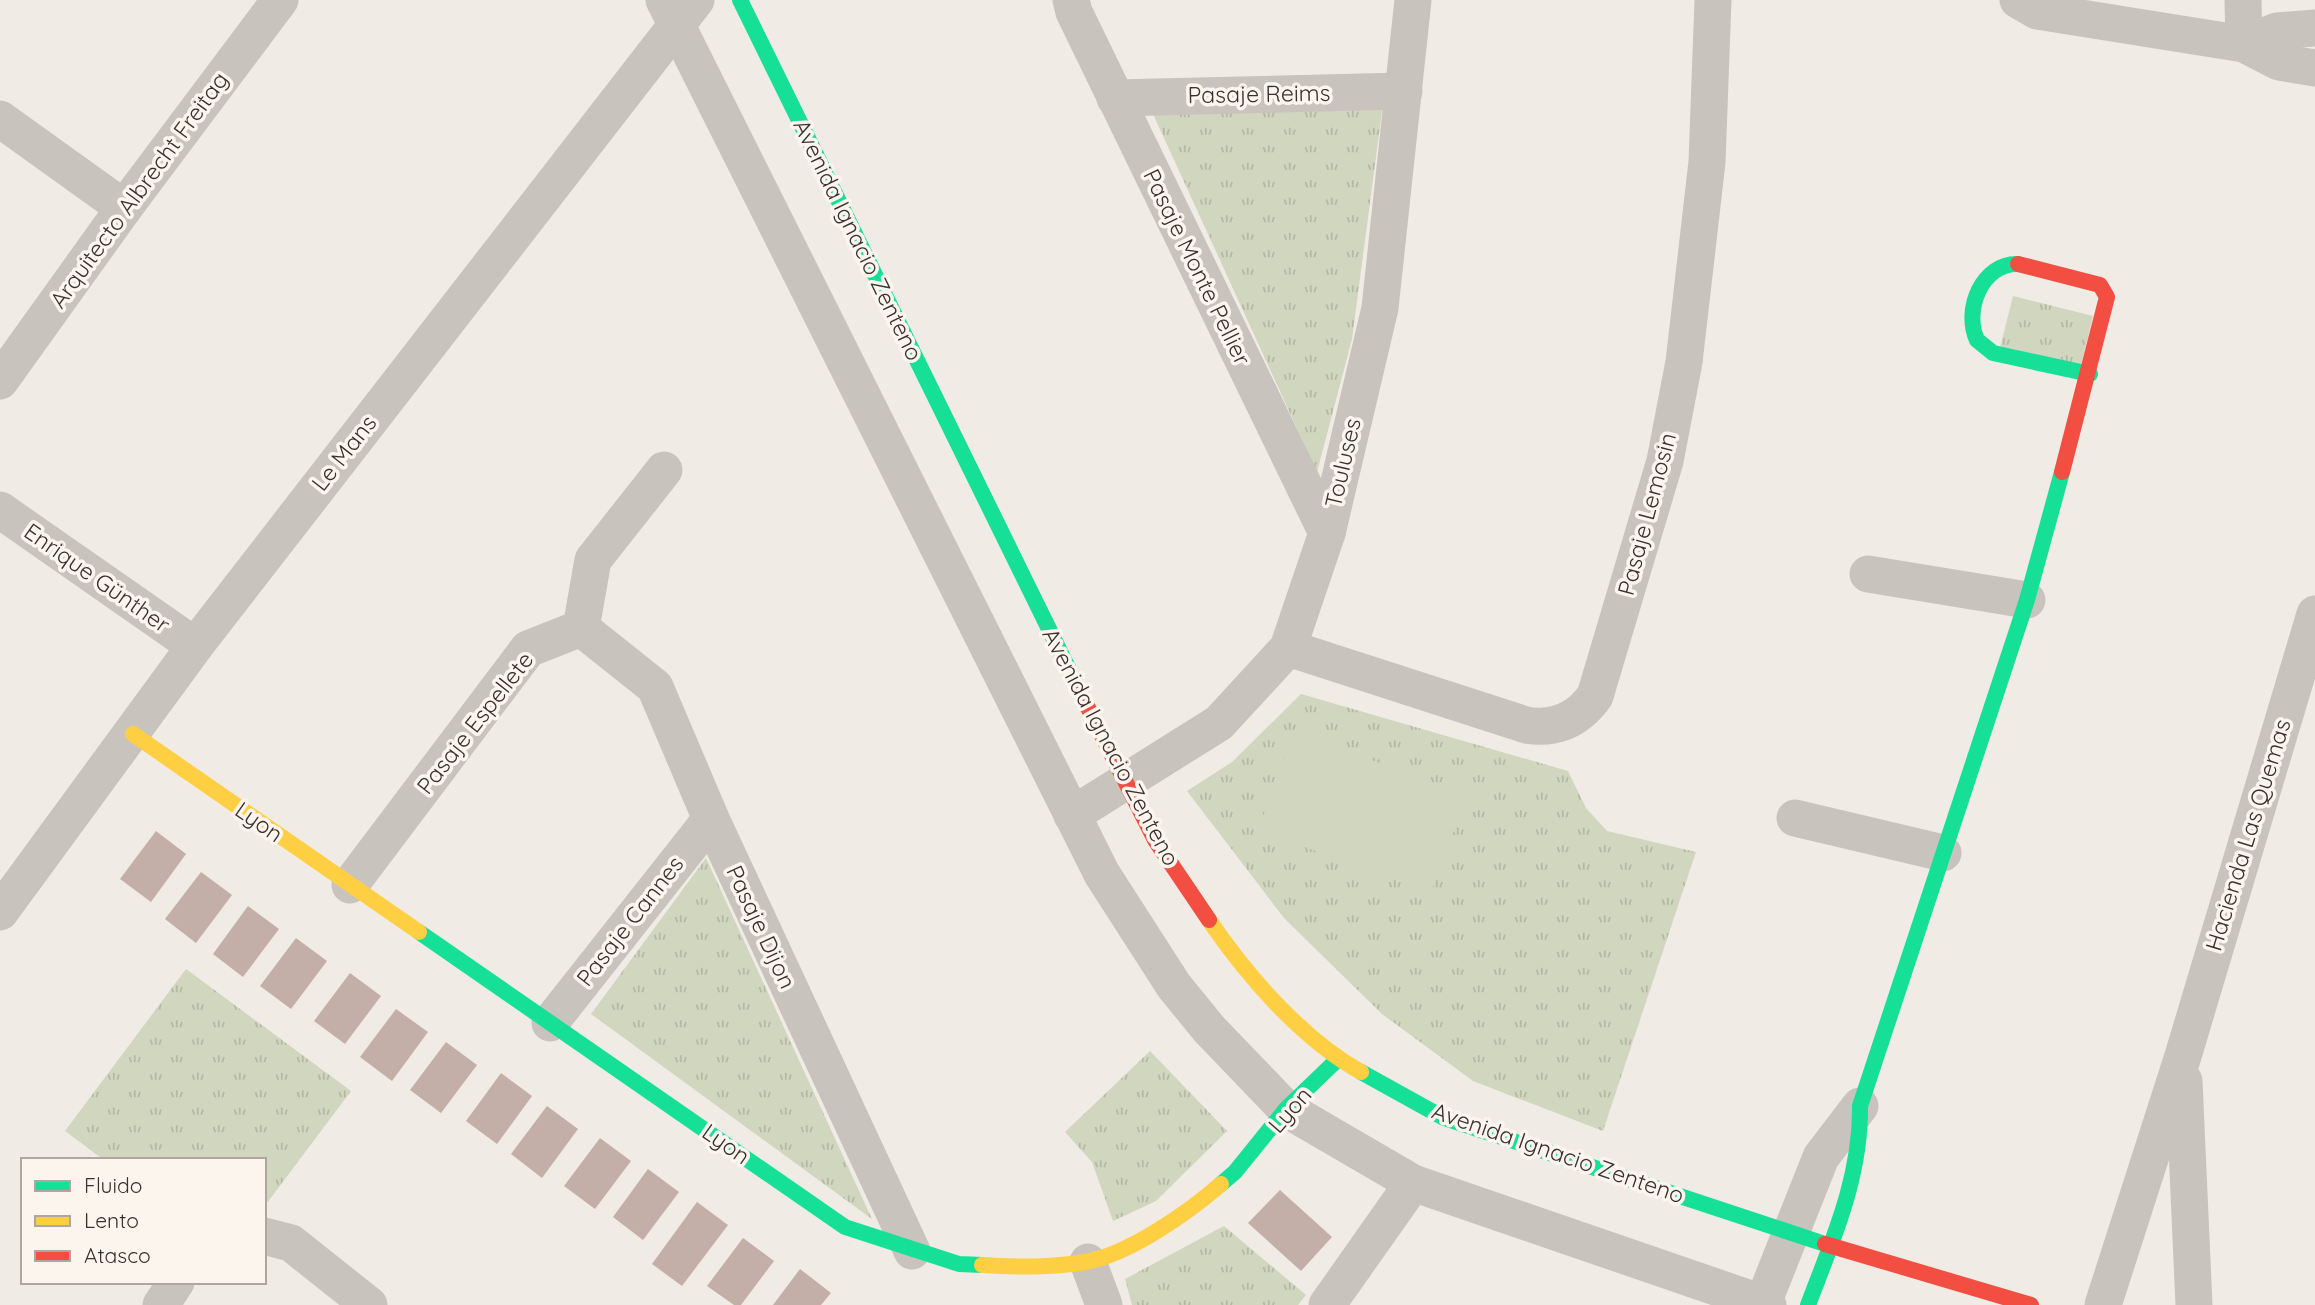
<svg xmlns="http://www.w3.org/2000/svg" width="2315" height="1305" viewBox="0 0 2315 1305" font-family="Quicksand,sans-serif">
<defs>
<pattern id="grass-tufts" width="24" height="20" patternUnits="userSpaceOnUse" patternTransform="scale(1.75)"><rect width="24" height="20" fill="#d1d6bf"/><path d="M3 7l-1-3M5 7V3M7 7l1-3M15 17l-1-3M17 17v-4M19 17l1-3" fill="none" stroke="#b4b8a4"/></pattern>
</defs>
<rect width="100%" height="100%" fill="#f0ebe5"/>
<g fill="url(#grass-tufts)">
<polygon points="1383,104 1352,339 1317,472 1153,114"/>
<polygon points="2013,296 2093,316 2080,369 2000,348"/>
<polygon points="1301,694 1568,771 1586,808 1607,831 1696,852 1603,1131 1473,1081 1382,1014 1284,918 1187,791 1232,762"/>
<polygon points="706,858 872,1219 591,1014"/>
<polygon points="186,969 351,1091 264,1207 264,1160 104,1160 65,1131"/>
<polygon points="1150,1051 1227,1131 1156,1201 1113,1221 1092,1162 1065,1132"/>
<polygon points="1224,1226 1306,1295 1298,1305 1132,1305 1125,1279"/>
</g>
<polygon fill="#d1d6bf" points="1295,732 1467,795 1431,893 1258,830"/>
<g fill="#c3afa7">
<polygon points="156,831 186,854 151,902 120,879"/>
<polygon points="201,872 232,895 196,943 165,919"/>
<polygon points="248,906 279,929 243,977 213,954"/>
<polygon points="296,938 327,961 291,1009 260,986"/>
<polygon points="350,973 381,996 345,1044 314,1021"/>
<polygon points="396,1009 428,1032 392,1081 360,1057"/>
<polygon points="446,1042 477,1065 441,1113 410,1090"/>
<polygon points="501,1073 532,1096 497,1144 466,1121"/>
<polygon points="547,1106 578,1129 542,1178 511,1154"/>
<polygon points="600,1138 631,1161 595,1209 564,1186"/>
<polygon points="648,1169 679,1192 643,1240 613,1217"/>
<polygon points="1280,1190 1332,1237 1301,1271 1248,1223"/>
<polygon points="697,1202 728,1225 682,1286 652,1264"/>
<polygon points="743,1238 774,1261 741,1305 734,1305 707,1286"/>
<polygon points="800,1269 831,1293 821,1305 773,1305"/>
</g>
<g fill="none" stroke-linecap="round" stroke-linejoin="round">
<g stroke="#c9c3be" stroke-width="37">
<polyline points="664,0 1102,874 1174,986 1209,1029 1286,1109 1413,1183 1768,1305"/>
<polyline points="1071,0 1074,12 1327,533"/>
<polyline points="2018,0 2037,11 2244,44 2279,62 2315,68"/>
<polyline points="2243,0 2244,44"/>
<polyline points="2244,44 2277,31 2315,28"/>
<polyline points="1115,98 1404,91"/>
<polyline points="0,119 124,208"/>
<polyline points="0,381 124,208 280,0"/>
<polyline points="0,510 195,646"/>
<polyline points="1868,574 2027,600"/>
<polyline points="581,628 655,687 711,819 912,1251"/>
<path d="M 1288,648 L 1526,725 C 1555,730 1578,720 1595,696 L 1665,461 L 1684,362 L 1707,162 L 1713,0"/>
<polyline points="1072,815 1219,723 1288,648 1327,533 1380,308 1413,0"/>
<polyline points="1795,818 1943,853"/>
<polyline points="350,885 528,649 581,628 593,560 664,470"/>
<polyline points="0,912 195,646 696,0"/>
<polyline points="550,1023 711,819"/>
<polyline points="2184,1081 2194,1305"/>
<polyline points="264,1236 291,1243 369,1305"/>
<polyline points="1088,1262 1104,1305"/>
<polyline points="1763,1303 1821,1157 1860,1106"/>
<polyline points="161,1305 176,1282"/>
<polyline points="1327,1305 1413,1183"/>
<polyline points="2103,1305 2183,1056 2315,614"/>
</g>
<g stroke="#16e098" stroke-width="16">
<polyline points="740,0 1077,686"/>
<path d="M 2018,264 C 1982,263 1963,310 1977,340 L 1993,353 L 2090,374"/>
<polyline points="419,932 845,1227 959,1264 982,1265"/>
<polyline points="1361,1072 1444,1118 1825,1244"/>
<polyline points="1221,1184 1235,1172 1286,1109 1338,1059"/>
<path d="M 1808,1305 C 1833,1239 1861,1177 1860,1106 L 2027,600 L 2062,472"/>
</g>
<g stroke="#ffcf43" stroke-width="16">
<polyline points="133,734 419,932"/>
<path d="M 1209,920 C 1247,976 1302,1039 1361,1072"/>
<path d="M 982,1265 C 1017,1267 1051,1268 1085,1262 C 1128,1255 1189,1212 1221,1184"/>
</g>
<g stroke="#f24e42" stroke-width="16">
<polyline points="2018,264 2100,285 2107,297 2062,472"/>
<polyline points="1077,686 1155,840 1209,920"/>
<polyline points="1825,1244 2031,1305"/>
</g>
</g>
<g text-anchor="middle" stroke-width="7" stroke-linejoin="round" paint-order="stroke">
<g font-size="23" fill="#3b302b" stroke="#fbf5ee">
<text transform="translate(1259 94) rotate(-1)" y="8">Pasaje Reims</text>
<text transform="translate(139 190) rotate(-54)" y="8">Arquitecto Albrecht Freitag</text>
<text transform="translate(858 240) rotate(64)" y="8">Avenida Ignacio Zenteno</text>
<text transform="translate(1197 267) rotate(64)" y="8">Pasaje Monte Pellier</text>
<text transform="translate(344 453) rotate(-52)" y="8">Le Mans</text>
<text transform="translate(1343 463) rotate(-77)" y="8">Touluses</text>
<text transform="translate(1647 514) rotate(-75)" y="8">Pasaje Lemosin</text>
<text transform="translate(97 578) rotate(35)" y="8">Enrique Günther</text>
<text transform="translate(475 723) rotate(-52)" y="8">Pasaje Espellete</text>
<text transform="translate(1111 747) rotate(62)" y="8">Avenida Ignacio Zenteno</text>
<text transform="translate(259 822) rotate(35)" y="8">Lyon</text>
<text transform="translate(2248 835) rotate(-73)" y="8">Hacienda Las Quemas</text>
<text transform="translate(630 921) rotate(-52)" y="8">Pasaje Cannes</text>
<text transform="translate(761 927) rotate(65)" y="8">Pasaje Dijon</text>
<text transform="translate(1290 1110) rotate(-49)" y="8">Lyon</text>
<text transform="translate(726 1144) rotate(35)" y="8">Lyon</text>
<text transform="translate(1558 1153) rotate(19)" y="8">Avenida Ignacio Zenteno</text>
</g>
</g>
<rect x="21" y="1158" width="245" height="126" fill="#fbf5ee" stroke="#aea6a0" stroke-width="2"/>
<rect x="35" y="1181" width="35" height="10" fill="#16e098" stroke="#aea6a0" stroke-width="2"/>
<text x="84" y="1193" font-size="21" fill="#3b302b">Fluido</text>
<rect x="35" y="1216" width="35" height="10" fill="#ffcf43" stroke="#aea6a0" stroke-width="2"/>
<text x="84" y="1228" font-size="21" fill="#3b302b">Lento</text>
<rect x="35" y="1251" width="35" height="10" fill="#f24e42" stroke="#aea6a0" stroke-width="2"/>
<text x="84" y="1263" font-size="21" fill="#3b302b">Atasco</text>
</svg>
